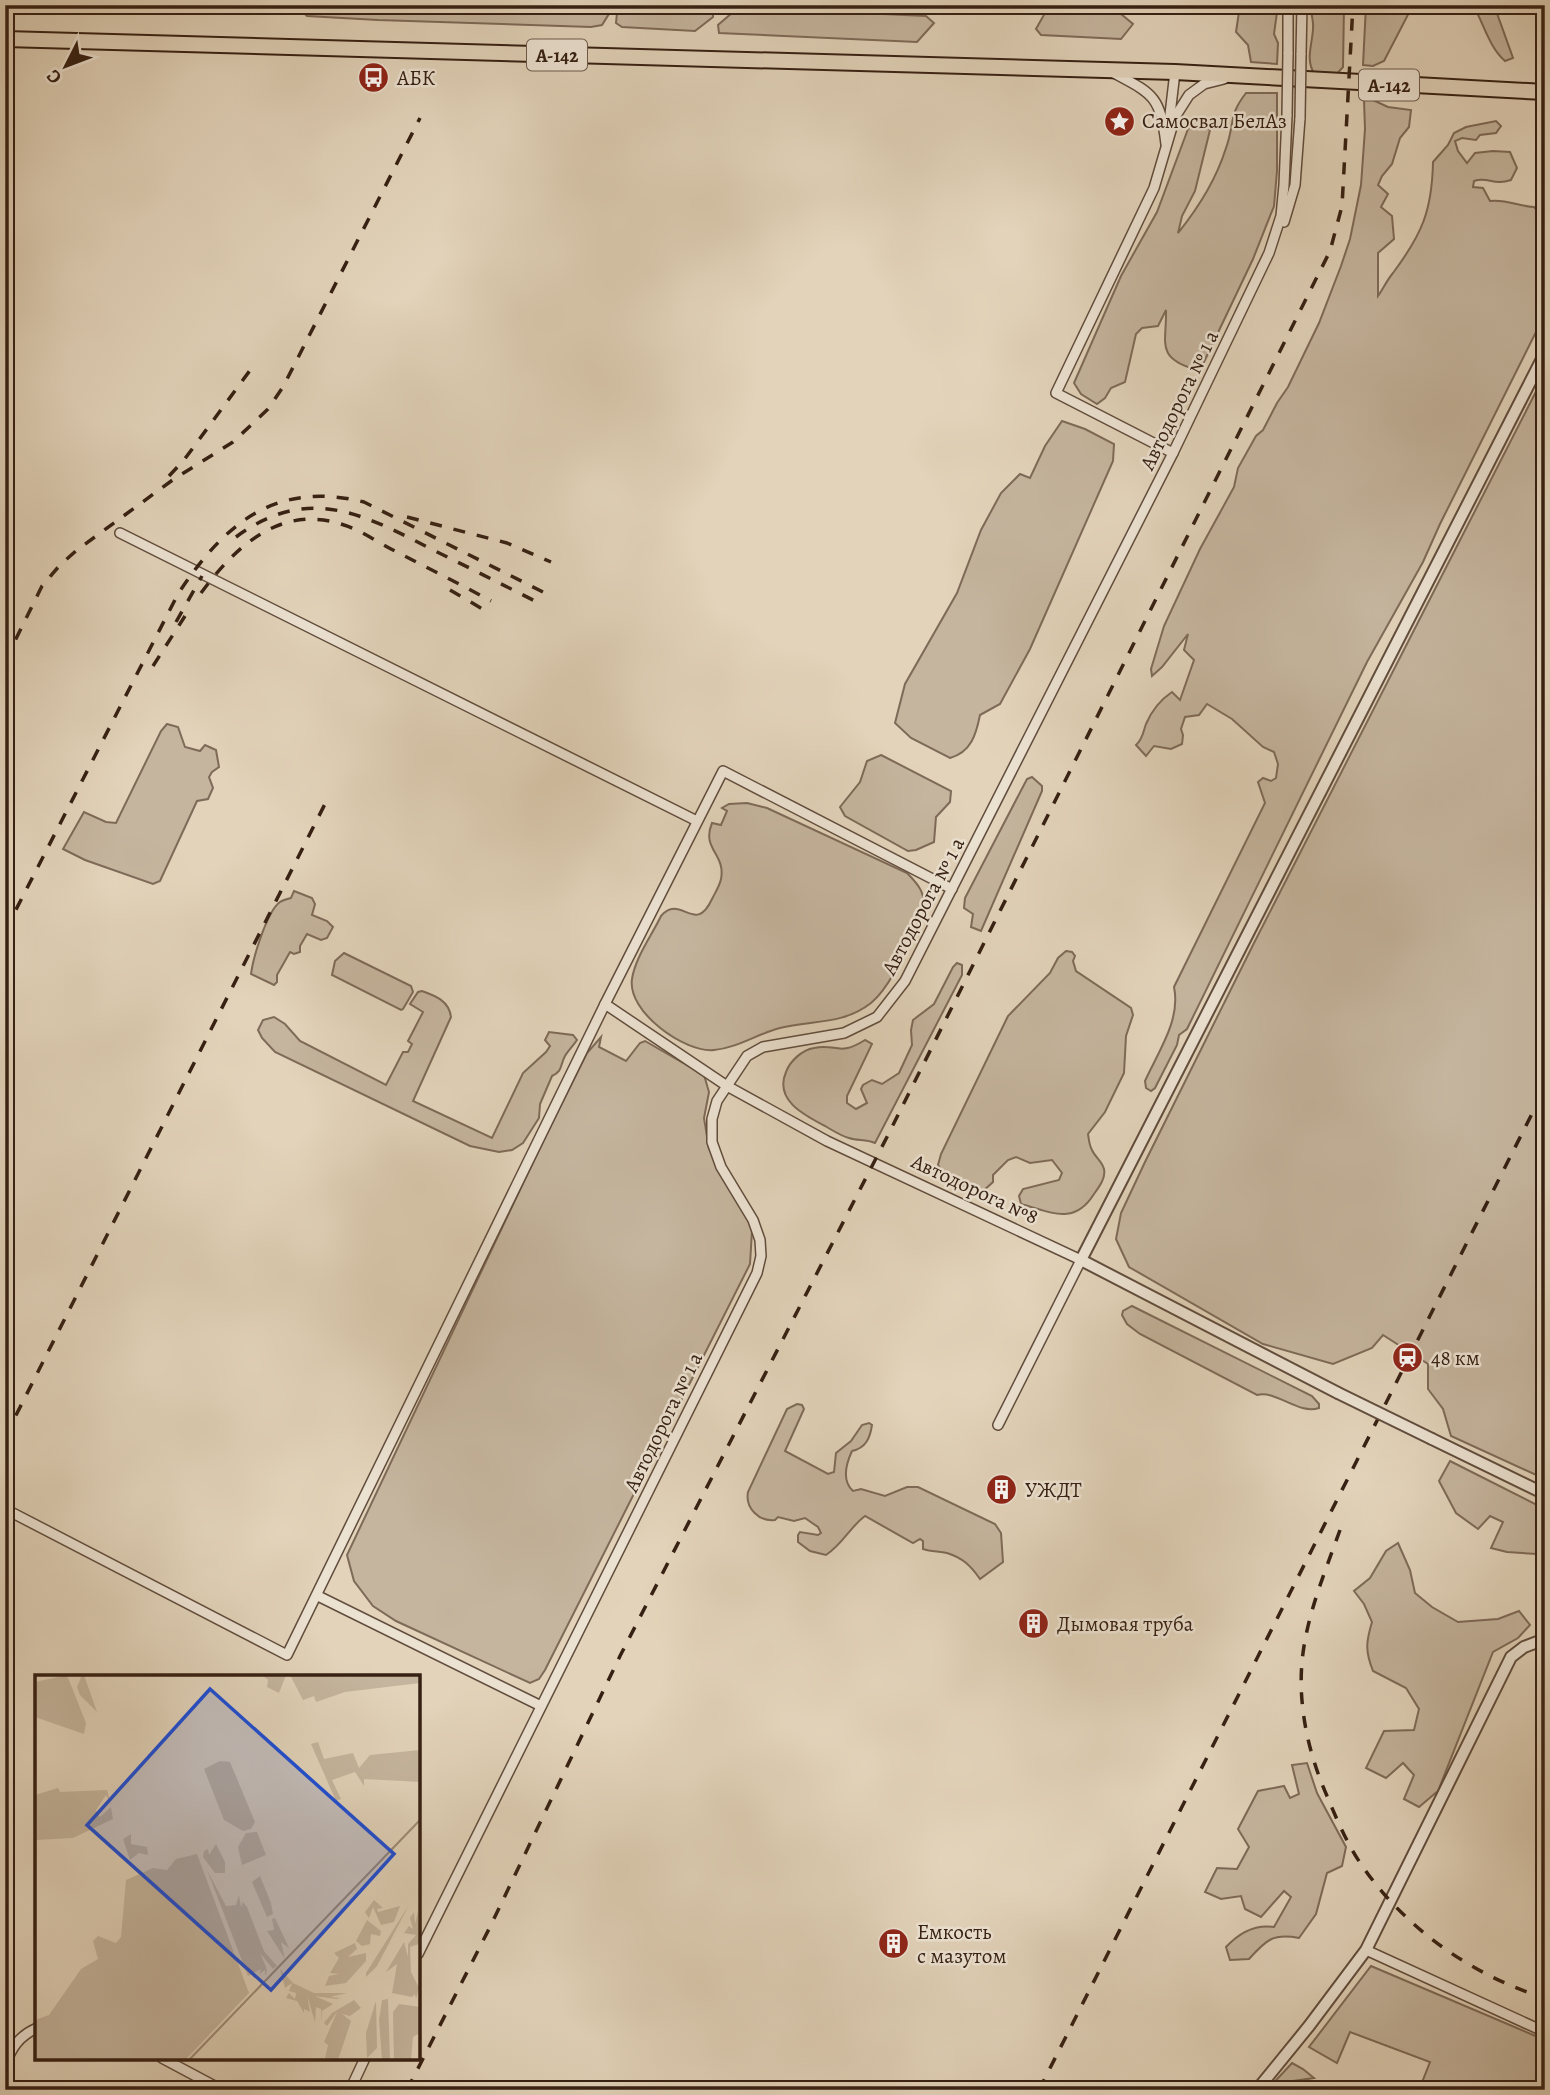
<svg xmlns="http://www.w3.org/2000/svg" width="1550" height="2095" viewBox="0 0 1550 2095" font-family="Alegreya,serif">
<rect width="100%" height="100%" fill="#e2d3ba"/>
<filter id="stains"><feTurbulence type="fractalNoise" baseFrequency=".00286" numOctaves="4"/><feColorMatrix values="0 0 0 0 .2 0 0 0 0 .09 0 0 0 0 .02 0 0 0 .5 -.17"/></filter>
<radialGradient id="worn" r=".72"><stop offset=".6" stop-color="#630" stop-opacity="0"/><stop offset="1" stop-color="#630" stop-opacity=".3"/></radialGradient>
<g fill="#c5b59e" stroke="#7e6a58" stroke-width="2">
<polygon points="300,5 611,5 612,9 602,25 591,27 378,20 307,16 299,8"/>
<polygon points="1240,5 1278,5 1274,34 1278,43 1277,64 1251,62 1248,45 1236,32"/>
<path d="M 1310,5 L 1344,5 L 1343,67 L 1334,77 L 1315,75 C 1305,60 1312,46 1313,29 C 1314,22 1311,13 1310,5 Z"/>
<polygon points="1366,5 1413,5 1384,61 1373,66 1363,65"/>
<path d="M 1473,5 L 1494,5 L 1513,58 L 1505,61 C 1489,47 1484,24 1473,5 Z"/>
<polygon points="624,7 713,12 713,17 695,31 622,27 616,23 617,13"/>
<polygon points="796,10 926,16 934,23 917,42 719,33 718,25 732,13"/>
<polygon points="1045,13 1121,14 1133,24 1121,39 1041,35 1036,29"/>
<path d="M 1246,93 L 1277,93 L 1277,171 L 1274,206 L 1253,259 L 1204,362 L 1194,369 C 1155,357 1167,342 1166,310 L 1158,326 L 1142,328 L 1136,334 L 1125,382 L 1111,388 L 1105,398 L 1097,404 L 1081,394 L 1074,383 L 1121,276 L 1157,212 L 1188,129 L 1198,121 L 1210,130 L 1195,191 L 1182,216 L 1178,233 C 1199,207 1216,180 1226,148 C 1235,123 1228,116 1246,93 Z"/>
<path d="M 1364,100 L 1373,100 L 1388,107 L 1411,110 L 1409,127 L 1400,138 L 1392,164 L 1382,176 L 1378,185 L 1388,194 L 1381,207 L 1392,216 L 1394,239 L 1378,253 L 1378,296 C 1383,289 1387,280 1393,273 C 1422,234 1432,211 1433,162 L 1448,145 L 1454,133 L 1466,127 L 1496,121 L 1501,126 L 1496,133 L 1480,135 L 1476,140 L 1462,138 L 1455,141 L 1458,151 L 1467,163 L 1475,153 L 1493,151 L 1510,152 L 1517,168 L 1511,180 C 1493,186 1488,176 1474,181 L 1473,187 L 1483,188 L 1490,201 C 1507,199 1517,206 1534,207 L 1545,218 L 1545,314 L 1440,524 L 1423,562 L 1367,662 L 1187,1029 L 1179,1035 L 1177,1045 L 1155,1088 L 1151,1091 L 1146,1088 L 1145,1081 C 1158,1052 1181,1020 1174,987 L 1265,803 L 1258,782 L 1263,778 L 1271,781 L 1276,778 L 1278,764 L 1274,752 L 1263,747 L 1232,719 L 1207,704 L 1199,715 L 1185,717 L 1181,729 L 1183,735 L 1182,744 L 1171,749 L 1154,746 L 1146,756 L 1136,745 C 1143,739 1143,732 1146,724 C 1152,710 1160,700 1172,692 L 1180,700 L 1194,660 L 1184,650 L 1188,634 L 1162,667 L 1152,676 L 1151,669 L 1164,626 L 1200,549 L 1234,487 L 1238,468 L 1256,436 L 1263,430 L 1277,403 L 1288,387 L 1319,323 L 1341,266 L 1350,239 L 1361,185 L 1365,129 Z"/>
<polygon points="1545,374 1545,1479 1451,1436 1443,1409 1428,1389 1428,1364 1383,1335 1372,1348 1333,1364 1263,1344 1129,1267 1116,1239 1121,1213 1145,1162 1253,945"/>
<path d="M 1062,421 L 1085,429 L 1114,444 L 1113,461 L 1030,649 L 1000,704 L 980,715 C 976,735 971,752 950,758 L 911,738 L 895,723 L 905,684 L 957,593 L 981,530 L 1001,493 L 1020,474 L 1030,478 L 1045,446 Z"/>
<polygon points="167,724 178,727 185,747 200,751 205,745 216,750 219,767 212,772 209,777 213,788 208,799 197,801 160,881 153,884 85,860 63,849 84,812 106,822 116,823 161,731"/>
<polygon points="881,755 951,791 950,802 936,817 934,842 916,850 908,851 845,816 840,807 860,782 867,761"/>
<polygon points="1032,777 1042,786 1042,791 981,931 971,927 973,914 964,908 965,898 1027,779"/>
<path d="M 747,803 L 767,808 L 907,873 C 920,886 925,893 924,911 C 910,938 894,984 871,1003 C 843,1025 812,1020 780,1028 C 757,1034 737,1048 714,1050 C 685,1053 627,1012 632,979 C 635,958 652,935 661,916 C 681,893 695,936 712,899 C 715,893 720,885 721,879 C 726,854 701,849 712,823 L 721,825 L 727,811 L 722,808 L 729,804 Z"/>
<path d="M 294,891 L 312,898 L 315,904 L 312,915 L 327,921 L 333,927 L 327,938 L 321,940 L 307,934 L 300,946 L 300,952 L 294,954 L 290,952 L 277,975 L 277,982 L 274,985 L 251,974 C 253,958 267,911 280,902 C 283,900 287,899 291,898 Z"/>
<path d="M 1066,951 L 1072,952 L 1075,956 L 1073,961 L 1076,971 L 1131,1008 L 1133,1015 L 1126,1036 L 1124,1073 L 1105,1112 L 1088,1134 C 1089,1139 1089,1145 1092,1150 C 1095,1157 1102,1161 1104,1169 C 1106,1178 1099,1187 1094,1194 C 1074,1226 1051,1212 1021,1204 L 1019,1196 L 1023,1189 L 1059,1180 L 1062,1173 L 1052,1160 L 1030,1163 L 1016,1157 L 1008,1160 L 993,1175 L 993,1182 L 982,1192 C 965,1186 947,1182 938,1165 L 941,1154 L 1008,1016 L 1050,973 L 1058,958 Z"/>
<polygon points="344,953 411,986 413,992 403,1009 401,1010 332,975 335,961"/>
<path d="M 957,963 L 962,965 L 962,975 L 875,1143 C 866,1139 858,1141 849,1138 C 841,1136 832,1130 825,1126 C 804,1115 774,1100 786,1072 C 790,1061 802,1050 814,1048 C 837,1043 838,1057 865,1040 L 872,1044 L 847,1096 L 847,1103 L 856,1109 L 867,1103 L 861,1089 L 863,1085 L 872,1080 L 882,1084 L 899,1073 L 912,1045 L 911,1030 L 913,1020 L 934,1004 L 953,967 Z"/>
<path d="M 422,991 C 436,996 449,1001 451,1017 L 413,1101 L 492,1138 L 523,1073 L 546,1052 L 550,1046 L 545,1040 L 549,1032 L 573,1035 L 577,1040 C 573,1046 568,1051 565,1056 C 560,1065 563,1071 552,1076 L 540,1104 L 539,1118 L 523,1143 L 512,1150 L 499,1152 L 470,1146 L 275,1052 L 262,1038 L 258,1030 L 263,1020 L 274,1017 L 285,1024 L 300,1041 L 386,1085 L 403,1052 L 408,1052 L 412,1044 L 408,1041 L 423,1012 L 410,1004 L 418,992 Z"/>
<polygon points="601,1037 599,1047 626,1061 640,1043 645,1041 704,1075 709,1092 704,1118 709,1149 745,1211 752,1231 750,1264 545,1670 539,1679 530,1683 396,1621 373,1606 354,1581 347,1555 545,1137 587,1053"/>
<path d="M 1132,1306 L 1312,1396 L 1319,1404 L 1319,1408 C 1298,1415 1277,1390 1257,1395 L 1140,1334 L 1127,1324 L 1122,1315 L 1123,1311 Z"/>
<path d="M 797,1404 L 802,1405 L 804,1409 L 785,1451 L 828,1474 L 834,1472 L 836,1453 L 851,1441 L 862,1425 L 869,1423 L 872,1425 C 870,1438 866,1448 852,1451 C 846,1464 842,1481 853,1491 L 861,1489 L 885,1496 L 907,1487 L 918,1487 L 995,1524 L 1001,1533 L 1003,1562 L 980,1579 C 971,1566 963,1558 947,1553 C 939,1551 931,1552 923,1549 L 923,1541 L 920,1539 L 913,1543 L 865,1516 C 850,1527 843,1544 826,1555 L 810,1551 L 798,1542 L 798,1535 L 800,1532 L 818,1535 L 821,1533 L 818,1527 L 805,1518 L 794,1521 L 778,1517 L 775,1520 C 759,1522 745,1508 748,1492 L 787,1409 Z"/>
<polygon points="1450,1461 1545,1509 1545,1545 1537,1554 1507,1552 1491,1548 1503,1522 1490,1516 1478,1529 1456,1513 1439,1481"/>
<path d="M 1398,1543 L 1410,1570 L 1415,1593 L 1432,1607 L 1458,1622 L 1498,1619 L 1519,1611 L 1530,1625 L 1518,1638 L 1493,1652 L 1438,1791 L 1419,1807 L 1404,1799 L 1414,1775 L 1403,1763 L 1386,1778 L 1366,1768 L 1384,1731 L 1414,1730 L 1419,1709 L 1406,1688 L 1373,1671 C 1365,1651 1366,1642 1372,1622 L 1364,1604 L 1354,1591 L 1370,1578 L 1386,1551 Z"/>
<path d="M 1307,1763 L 1317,1793 L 1346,1847 L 1342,1866 L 1327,1873 L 1316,1914 L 1299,1938 C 1273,1933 1266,1940 1249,1959 L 1230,1960 L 1226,1947 C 1239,1933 1255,1924 1274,1927 L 1291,1897 L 1284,1891 L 1261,1917 L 1245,1909 L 1241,1896 L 1221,1899 L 1205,1892 L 1217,1868 L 1237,1869 L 1249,1847 L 1238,1829 L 1258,1791 L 1284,1786 L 1290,1798 L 1299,1794 L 1292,1765 Z"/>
<polygon points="1371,1966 1545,2040 1545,2090 1419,2090 1430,2062 1350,2032 1337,2063 1309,2047"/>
<polygon points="1292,2063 1303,2069 1314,2078 1293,2081 1286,2090 1267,2090"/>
</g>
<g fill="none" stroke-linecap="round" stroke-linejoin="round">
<defs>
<g id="minor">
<polyline points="1288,54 1288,5"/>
<polyline points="1301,55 1302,5"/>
<path d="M 1112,72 C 1153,94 1160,95 1166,144"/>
<polyline points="1169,123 1175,72"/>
<polyline points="1284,222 1295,185 1300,118"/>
<polyline points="1173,453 1056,393 1154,188 1175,117 1189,95 1204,84 1224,79"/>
<polyline points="120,533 697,821"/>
<polyline points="605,1004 727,1086 827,1141 1081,1260 998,1425"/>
<polyline points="5,1509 287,1655 605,1004 723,771 952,889"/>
<polyline points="318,1596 541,1706"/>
<polyline points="1366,1950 1545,2032"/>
<polyline points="418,1954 757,1273 761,1256 760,1240 753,1220 721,1167 712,1142 712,1119 717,1101 747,1056 763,1047 844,1033 877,1017 905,981 1173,453 1269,253 1281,216 1284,185 1287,115"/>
<polyline points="162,2058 222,2090"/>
<path d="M 5,2066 C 11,2048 19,2036 37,2028"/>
<polyline points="5,2067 6,2090"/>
<polyline points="350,2090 365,2058"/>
</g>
<g id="tertiary">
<polyline points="1338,1393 1081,1260 1545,353"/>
<polyline points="1432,1439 1545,1494"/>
<polyline points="1257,2090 1309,2026 1366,1950 1511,1657 1524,1647 1545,1639"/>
</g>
<polyline id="trunk" points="5,39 1175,72 1545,92"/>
</defs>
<use href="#minor" stroke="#614d3d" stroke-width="12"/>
<use href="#tertiary" stroke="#614d3d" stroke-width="14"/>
<use href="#trunk" stroke="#362013" stroke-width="18"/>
<use href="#minor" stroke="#ece2d2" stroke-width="9"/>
<use href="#tertiary" stroke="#ece2d2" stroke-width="10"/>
<use href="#trunk" stroke="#e2d3ba" stroke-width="14"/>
<g stroke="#362013" stroke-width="3.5" stroke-dasharray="12 12" stroke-linecap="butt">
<polyline points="169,476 184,460 251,369"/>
<polyline points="407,517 507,543 551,562"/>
<path d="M 236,537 C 309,483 365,515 435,551 C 470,568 505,586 541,604"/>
<polyline points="450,590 486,611"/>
<path d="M 201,593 C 235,547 281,503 344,525 C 360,530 376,541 391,549 C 424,566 458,583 491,601"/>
<polyline points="176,622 202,576"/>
<polyline points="5,661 42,586 60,565 77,550 174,479 233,442 268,409 283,387 420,118"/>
<polyline points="153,666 185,616"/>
<path d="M 5,931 L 178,594 C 224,524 275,480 364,502 L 547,594"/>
<polyline points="5,1437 328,798"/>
<path d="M 1340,1530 C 1325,1572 1306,1617 1302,1662 C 1298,1708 1309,1755 1327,1796 C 1337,1820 1348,1846 1363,1867 C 1406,1929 1473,1976 1545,1998"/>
<polyline points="407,2090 490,1927 620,1656 888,1135 1330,251 1342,206 1353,5"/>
<polyline points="1039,2090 1545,1088"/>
</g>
<defs>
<g id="minor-bridge">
<polyline points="1287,115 1288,54"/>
<polyline points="1300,118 1301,55"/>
</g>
<polyline id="tertiary-bridge" points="1338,1393 1432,1439"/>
</defs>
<use href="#minor-bridge" stroke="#614d3d" stroke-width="12" stroke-linecap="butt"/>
<use href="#tertiary-bridge" stroke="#614d3d" stroke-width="14" stroke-linecap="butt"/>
<use href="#minor-bridge" stroke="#ece2d2" stroke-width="9"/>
<use href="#tertiary-bridge" stroke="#ece2d2" stroke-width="10"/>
</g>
<defs>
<symbol id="bus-disc" viewBox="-11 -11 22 22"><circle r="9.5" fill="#8f2418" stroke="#ece2d2"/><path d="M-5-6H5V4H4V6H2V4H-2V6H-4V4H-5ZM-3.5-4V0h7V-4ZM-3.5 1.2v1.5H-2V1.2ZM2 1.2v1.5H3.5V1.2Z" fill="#fff"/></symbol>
<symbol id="sight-disc" viewBox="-11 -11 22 22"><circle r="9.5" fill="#8f2418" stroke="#ece2d2"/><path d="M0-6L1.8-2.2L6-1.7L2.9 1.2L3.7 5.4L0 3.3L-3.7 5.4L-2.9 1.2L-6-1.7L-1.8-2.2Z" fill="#fff"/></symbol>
<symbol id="station-disc" viewBox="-11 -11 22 22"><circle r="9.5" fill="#8f2418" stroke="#ece2d2"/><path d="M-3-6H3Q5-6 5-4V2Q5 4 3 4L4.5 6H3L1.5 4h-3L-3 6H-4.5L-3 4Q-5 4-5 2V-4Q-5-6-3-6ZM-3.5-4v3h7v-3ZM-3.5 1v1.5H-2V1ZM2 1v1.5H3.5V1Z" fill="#fff"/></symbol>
<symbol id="building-disc" viewBox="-11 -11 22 22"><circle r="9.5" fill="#8f2418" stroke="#ece2d2"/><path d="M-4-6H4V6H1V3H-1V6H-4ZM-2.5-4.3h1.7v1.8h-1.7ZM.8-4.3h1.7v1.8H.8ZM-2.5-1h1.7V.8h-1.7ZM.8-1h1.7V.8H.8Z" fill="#fff"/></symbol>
</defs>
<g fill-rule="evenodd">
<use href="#bus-disc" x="356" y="60" width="35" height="35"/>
<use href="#sight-disc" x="1102" y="104" width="35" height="35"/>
<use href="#station-disc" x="1390" y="1340" width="35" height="35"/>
<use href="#building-disc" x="984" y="1472" width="35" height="35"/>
<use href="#building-disc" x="1016" y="1606" width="35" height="35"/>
<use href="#building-disc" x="876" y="1926" width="35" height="35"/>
</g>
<g text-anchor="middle" stroke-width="5" stroke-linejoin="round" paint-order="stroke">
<g fill="#ece2d2" stroke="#6d5a4c" stroke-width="2">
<rect x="527" y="39.5" width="60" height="31" rx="5"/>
<rect x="1359" y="69.5" width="60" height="31" rx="5"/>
</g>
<g font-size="19" font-weight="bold" fill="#362013">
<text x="557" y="62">А-142</text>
<text x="1389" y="92">А-142</text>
</g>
<g font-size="21" fill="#362013" stroke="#ece2d2" text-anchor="start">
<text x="397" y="85">АБК</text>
<text x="1142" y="128">Самосвал БелАз</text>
<text x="1431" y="1365">48 км</text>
<text x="1025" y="1497">УЖДТ</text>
<text x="1057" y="1631">Дымовая труба</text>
<text x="917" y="1939">Емкость<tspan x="917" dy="24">с мазутом</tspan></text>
</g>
<g font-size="21" fill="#362013" stroke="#ece2d2">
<text transform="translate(1179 400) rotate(-64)" y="7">Автодорога № 1 а</text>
<text transform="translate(923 906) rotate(-62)" y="7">Автодорога № 1 а</text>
<text transform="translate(975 1189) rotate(25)" y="7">Автодорога №8</text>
<text transform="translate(663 1422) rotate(-64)" y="7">Автодорога № 1 а</text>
</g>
</g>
<g transform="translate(35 1675)">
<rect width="385" height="385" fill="#e2d3ba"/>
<path d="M 32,0 L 51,48 L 49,59 L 0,42 L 0,7 ZM 47,0 L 49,0 L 62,37 L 45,20 L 42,12 ZM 227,0 L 251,0 L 244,18 L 232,12 L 233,5 ZM 255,0 L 385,0 L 385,8 L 310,17 L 281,27 L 279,21 L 268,25 ZM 283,67 L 289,84 L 318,78 L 324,93 L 335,80 L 385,75 L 385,107 L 329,104 L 329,111 L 320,97 L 297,105 L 306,124 L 301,126 L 276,69 ZM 185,86 L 195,87 L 220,147 L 216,154 L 208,156 L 189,145 L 169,94 ZM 23,113 L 25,117 L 72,115 L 76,130 L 71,120 L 61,135 L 65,142 L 76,132 L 78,144 L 38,163 L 1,165 L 0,120 ZM 222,157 L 231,180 L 207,190 L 203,172 L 211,158 ZM 96,159 L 96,169 L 112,172 L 113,180 L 104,178 L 95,185 L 88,164 ZM 181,169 L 190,187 L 190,198 L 180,198 L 168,182 L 169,176 L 173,174 L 174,180 ZM 162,179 L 214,318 L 150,385 L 0,385 L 0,345 L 14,340 L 46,294 L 63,284 L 58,266 L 63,261 L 81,268 L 86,262 L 91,205 L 118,193 L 132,195 L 141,184 ZM 172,195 L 191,231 L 201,230 L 204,220 L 206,232 L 208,227 L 212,232 L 229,276 L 242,291 L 238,294 L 225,278 L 231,292 L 232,296 L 230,301 L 230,295 L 224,299 L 226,294 L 213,301 ZM 225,201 L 236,228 L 238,239 L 232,242 L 217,207 ZM 339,225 L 348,233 L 342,234 L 343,237 L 365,231 L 359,247 L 346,250 L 338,232 L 334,243 L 330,237 ZM 374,230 L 342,291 L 331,302 L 331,298 ZM 383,236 L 384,269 L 375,272 L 376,297 L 384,313 L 381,324 L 380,319 L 377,322 L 357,318 L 362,289 L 351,297 L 369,267 L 373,282 L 373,269 L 381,260 L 369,258 L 374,251 L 378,254 L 375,243 L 379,237 L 380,249 ZM 240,243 L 254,273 L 246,267 L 250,284 L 232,256 L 239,255 L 237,244 ZM 332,245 L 346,256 L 345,261 L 336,259 L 335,269 L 327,271 L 321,266 ZM 320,268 L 322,274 L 313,282 L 331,278 L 331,286 L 311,308 L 290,311 L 294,301 L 304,299 L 295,298 L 304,283 L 299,278 ZM 245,294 L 258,308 L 279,318 L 312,318 L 295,322 L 306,323 L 301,324 L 280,321 L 298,329 L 287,336 L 287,347 L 286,334 L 281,332 L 280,347 L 272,320 L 275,337 L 269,334 L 269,338 L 262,326 L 251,323 L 254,318 L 260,324 L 261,318 L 254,316 L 257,308 L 250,313 ZM 353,324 L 355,385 L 347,385 L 344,345 L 347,325 ZM 319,325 L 326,333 L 315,341 L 307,339 L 316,346 L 303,385 L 290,383 L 293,370 L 289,367 L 302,337 L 292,351 L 289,348 L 297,338 ZM 341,326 L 342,373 L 332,383 L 331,358 ZM 364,329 L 385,332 L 385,358 L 378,362 L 376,385 L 359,385 L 358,337 Z" fill="#c5b59e"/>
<path fill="none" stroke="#9d8b77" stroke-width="2" d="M 154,385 L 385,145"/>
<path fill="#1d4ed8" fill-opacity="0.15" stroke="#1d4ed8" stroke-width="3.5" d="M 175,14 L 359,179 L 236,315 L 52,150 Z"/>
<rect width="385" height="385" fill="none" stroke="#362013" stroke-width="3.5"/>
</g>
<rect width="1550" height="2095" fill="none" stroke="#e2d3ba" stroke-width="28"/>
<rect x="7" y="7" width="1536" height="2081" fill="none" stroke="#362013" stroke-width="3.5"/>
<rect x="14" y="14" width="1522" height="2067" fill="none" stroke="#362013" stroke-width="2"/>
<g transform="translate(66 66) rotate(228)" stroke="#ece2d2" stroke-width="5" paint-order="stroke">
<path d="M0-5L12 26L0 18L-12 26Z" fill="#362013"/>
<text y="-10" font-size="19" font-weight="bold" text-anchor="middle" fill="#362013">С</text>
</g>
<rect width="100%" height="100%" filter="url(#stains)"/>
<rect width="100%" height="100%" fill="url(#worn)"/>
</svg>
